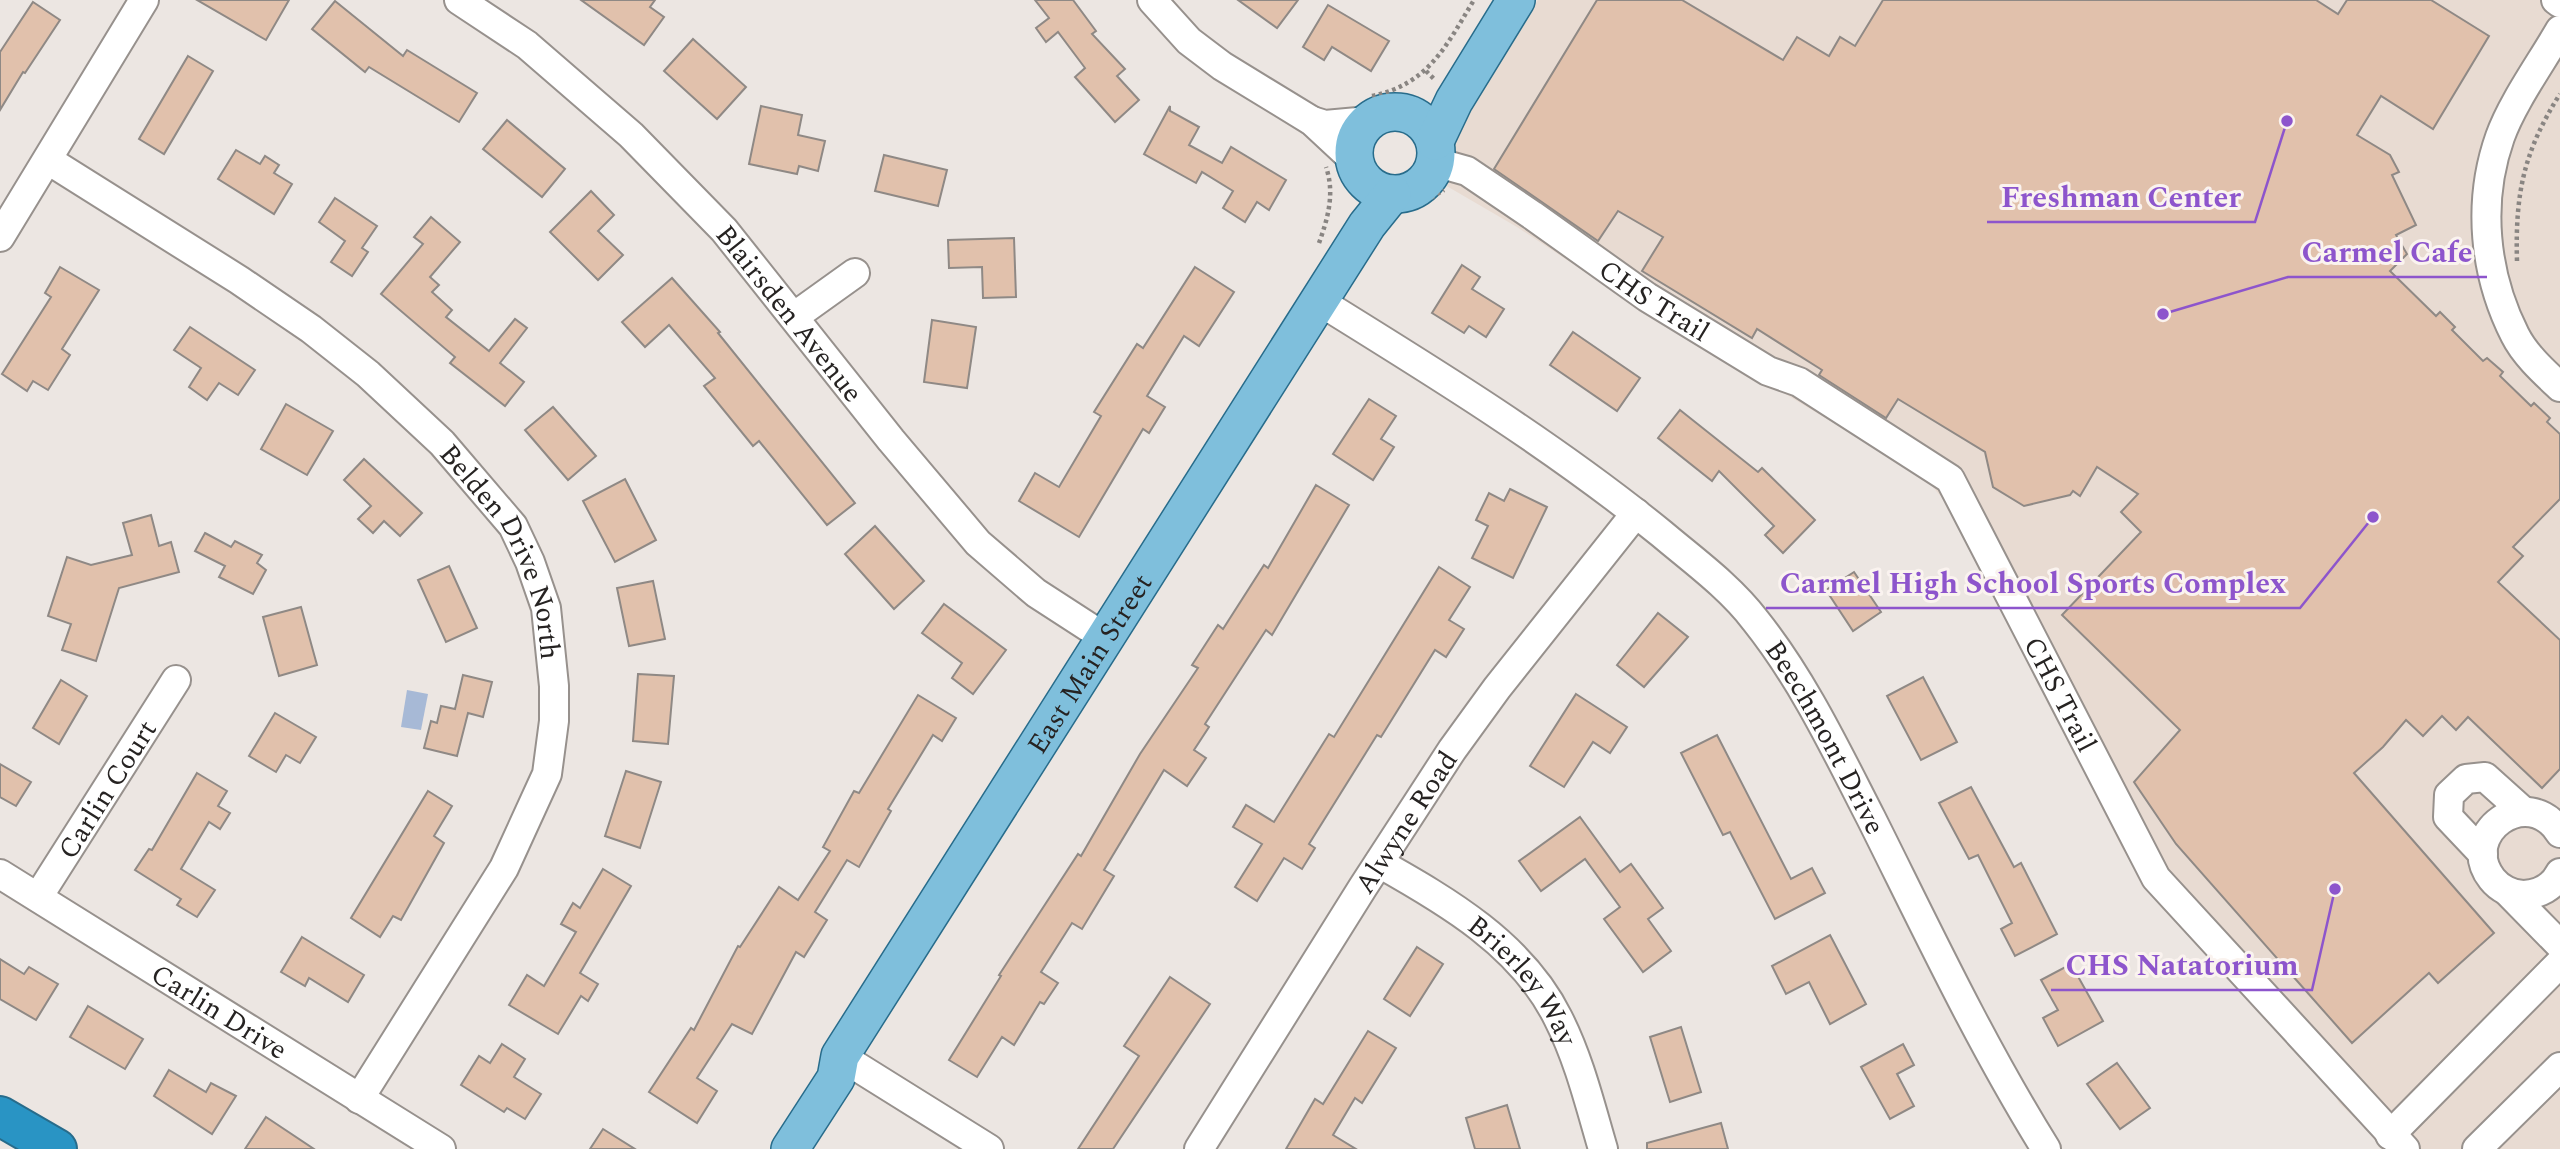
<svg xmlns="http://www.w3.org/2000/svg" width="2560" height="1149" viewBox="0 0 2560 1149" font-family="Spectral,serif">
<rect width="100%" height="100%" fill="#ece6e2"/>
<polygon fill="#e8dbd2" points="1538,0 2560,0 2560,1149 2387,1149 2339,1103 2325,1074 2273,1011 2145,887 2121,846 1955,513 1932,486 1895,460 1608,287 1517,227 1426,174"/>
<polygon fill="#a7b9d6" points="407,690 428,694 421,730 401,727"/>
<g fill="#e1c1ac" stroke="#8f8985" stroke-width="2">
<polygon points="197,0 289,0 266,40"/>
<polygon points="581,0 655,0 650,7 664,17 644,45"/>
<polygon points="1035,0 1073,0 1096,31 1092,34 1125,69 1117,76 1139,100 1115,122 1075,77 1085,68 1058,32 1046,42 1036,28 1049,18"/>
<polygon points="1238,0 1298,0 1277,28"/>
<polygon points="1597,0 1682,0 1783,60 1797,37 1829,56 1840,37 1855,46 1883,0 2316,0 2338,14 2347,0 2431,0 2489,36 2433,129 2381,96 2357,135 2390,155 2399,172 2392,175 2416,225 2396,235 2407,254 2390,271 2436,316 2440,312 2455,327 2452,330 2483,361 2487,358 2503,372 2500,376 2531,406 2534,403 2550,418 2547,422 2560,434 2560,499 2513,547 2523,556 2498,582 2560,640 2560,769 2542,788 2468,717 2456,730 2442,716 2423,736 2406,720 2383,747 2354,773 2494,933 2438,983 2429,973 2352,1043 2176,844 2134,782 2180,730 2062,615 2141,532 2121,512 2138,494 2097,467 2080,496 2073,491 2070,495 2024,506 1993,487 1985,452 1898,399 1886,418 1819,375 1822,370 1757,329 1752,338 1642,271 1663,237 1618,211 1598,241 1494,169"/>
<polygon points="335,1 403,56 407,50 477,93 459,122 369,67 365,72 312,29"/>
<polygon points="33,2 60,20 25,73 23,72 0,110 0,52"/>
<polygon points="1328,5 1389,41 1371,71 1332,47 1324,60 1303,47"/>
<polygon points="693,39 746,87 717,119 664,71"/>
<polygon points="188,56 213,71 164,154 139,139"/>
<polygon points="761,106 802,115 798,135 825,141 818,171 799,166 797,174 749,164"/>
<polygon points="1170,106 1170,111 1199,127 1189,145 1222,163 1231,147 1286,180 1269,210 1257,202 1245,222 1223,208 1233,191 1202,172 1196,183 1144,154"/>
<polygon points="507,120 565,169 542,197 483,149"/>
<polygon points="236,150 260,164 265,156 279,165 274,173 292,184 274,214 218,179"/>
<polygon points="884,155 947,170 938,206 875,191"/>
<polygon points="591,191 614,215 598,231 623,255 598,280 550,232"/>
<polygon points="335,198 377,226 362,248 368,252 352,276 331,262 345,241 319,222"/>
<polygon points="431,217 460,242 430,277 439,285 432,292 452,310 446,317 489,351 515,319 527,328 500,363 524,382 505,406 450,363 455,357 381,294 423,244 414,237"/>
<polygon points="1014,238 1016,297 983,298 982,267 949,268 948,240"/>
<polygon points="1462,265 1480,277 1472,289 1504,309 1486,337 1469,326 1464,333 1432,313"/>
<polygon points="60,267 99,290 62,349 70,355 48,390 33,381 27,391 2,374 51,297 45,293"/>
<polygon points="1195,267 1234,292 1199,346 1184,336 1147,396 1165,407 1149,433 1143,429 1079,537 1019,501 1035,473 1059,487 1101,416 1094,412 1137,344 1143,348"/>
<polygon points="672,278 720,332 718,333 855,503 827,525 759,441 753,446 704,386 715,378 669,325 645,347 622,322"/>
<polygon points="932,320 976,327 967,388 924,382"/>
<polygon points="190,327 255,370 238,395 219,383 207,400 189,387 201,368 174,350"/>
<polygon points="1573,332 1640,378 1617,411 1550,365"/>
<polygon points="1369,399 1396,416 1381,439 1394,447 1373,480 1333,454"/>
<polygon points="286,404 333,431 307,475 261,449"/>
<polygon points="553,407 596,456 568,480 525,430"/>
<polygon points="1680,410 1758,472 1762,468 1815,520 1783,553 1765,535 1774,526 1719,471 1712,481 1658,438"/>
<polygon points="364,459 422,513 400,536 384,521 373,533 358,519 371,506 344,480"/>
<polygon points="625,479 656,540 615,562 583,501"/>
<polygon points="1316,485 1349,505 1272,635 1266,630 1205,724 1209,727 1194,750 1206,758 1187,786 1164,770 1104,870 1114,876 1082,929 1072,923 1041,972 1058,983 1044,1004 1040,1002 1014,1045 1002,1037 977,1077 949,1060 1001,976 999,975 1078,854 1081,856 1140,754 1198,668 1192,665 1218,625 1223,629 1264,565 1268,568"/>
<polygon points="1510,489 1547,507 1513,578 1472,558 1488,526 1476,520 1489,493 1504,501"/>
<polygon points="151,515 159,546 171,542 179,572 119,588 96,661 62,650 71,624 48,616 67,557 91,565 132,555 123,523"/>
<polygon points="875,526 924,581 894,609 845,554"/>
<polygon points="205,533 231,547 235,541 262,555 257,563 266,570 253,594 219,577 225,566 195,551"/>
<polygon points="449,566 477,628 446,642 418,580"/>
<polygon points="1439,567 1470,587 1449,620 1464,629 1446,657 1435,650 1381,737 1377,735 1309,844 1315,848 1302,869 1284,858 1257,901 1235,887 1262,844 1233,827 1246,805 1274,822 1329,734 1334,737"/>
<polygon points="1854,572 1881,612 1853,631 1826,590"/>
<polygon points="653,581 665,639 629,646 617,588"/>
<polygon points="944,604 1006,650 973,694 952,678 962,663 922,633"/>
<polygon points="301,607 317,665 279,676 263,617"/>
<polygon points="1658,613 1688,637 1644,687 1617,665"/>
<polygon points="638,674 674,676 668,744 633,741"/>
<polygon points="463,675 492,682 483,717 468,713 457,756 424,748 431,721 437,723 441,706 455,709"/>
<polygon points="1923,677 1957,742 1921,760 1887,696"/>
<polygon points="61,680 87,696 59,744 33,728"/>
<polygon points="1576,694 1627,727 1610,753 1593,742 1564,787 1530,766"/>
<polygon points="918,695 956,718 942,741 933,735 888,809 891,811 859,867 847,860 815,912 827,920 804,957 796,952 752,1034 732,1024 697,1078 717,1091 697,1123 649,1092 691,1028 694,1030 738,946 740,947 779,887 798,900 830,851 823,847 854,791 859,793"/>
<polygon points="275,713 316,737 300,763 286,755 276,772 249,756"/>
<polygon points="1717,735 1791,879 1812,868 1825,893 1775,919 1730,832 1723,835 1681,753"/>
<polygon points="0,764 31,782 16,806 0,797"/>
<polygon points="626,771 661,782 640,848 605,836"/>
<polygon points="197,773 227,791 218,806 230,813 220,829 209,822 181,869 215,890 197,917 177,905 181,899 135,870 149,849 152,850"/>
<polygon points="1971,787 2014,867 2021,863 2057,934 2015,956 2001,929 2012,923 1978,855 1969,859 1939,803"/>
<polygon points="428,791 452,806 434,836 444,843 401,920 393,916 380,937 351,918"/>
<polygon points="1580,817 1620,872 1631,864 1663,908 1648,919 1671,951 1643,972 1604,919 1620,907 1585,859 1541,891 1519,861"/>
<polygon points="603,869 631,886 580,973 598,984 588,1001 581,996 558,1034 509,1005 527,975 544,986 576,932 561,924 573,903 580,908"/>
<polygon points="1830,935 1866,1004 1830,1024 1809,982 1786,994 1772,966"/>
<polygon points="302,937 364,975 348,1002 309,978 305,986 281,972"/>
<polygon points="1417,947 1443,964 1410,1016 1384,999"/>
<polygon points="0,959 24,974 29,967 58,984 36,1020 0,999"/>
<polygon points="2071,964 2103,1021 2058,1046 2043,1018 2058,1010 2041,980"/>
<polygon points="1170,977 1210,1004 1113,1149 1078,1149 1139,1056 1124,1046"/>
<polygon points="88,1006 143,1039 125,1069 70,1037"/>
<polygon points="1681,1027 1701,1092 1670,1102 1650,1037"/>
<polygon points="1368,1031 1396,1048 1362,1103 1355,1098 1333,1135 1356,1149 1286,1149 1315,1099 1323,1104"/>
<polygon points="502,1044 525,1059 514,1077 541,1094 525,1119 507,1108 504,1112 461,1085 479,1056 490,1063"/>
<polygon points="1903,1044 1914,1065 1897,1074 1914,1106 1890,1119 1861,1067"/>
<polygon points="2117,1063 2150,1108 2120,1129 2087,1084"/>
<polygon points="169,1070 206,1092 211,1083 236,1096 212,1134 154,1096"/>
<polygon points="1507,1105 1520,1149 1475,1149 1466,1118"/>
<polygon points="266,1117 314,1149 245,1149"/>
<polygon points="1721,1123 1728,1149 1647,1149 1647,1143"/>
<polygon points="603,1129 635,1149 590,1149"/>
</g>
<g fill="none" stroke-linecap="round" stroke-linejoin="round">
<defs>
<g id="minor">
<path id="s1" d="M 459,0 L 527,45 L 631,135 L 724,230 L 891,440 L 978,543 L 1036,593 L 1107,639"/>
<polyline points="1152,0 1189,41 1222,66 1312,121 1355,161"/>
<polyline points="2556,0 2560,3"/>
<path d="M 2560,30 C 2541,63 2512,103 2500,137 C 2477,202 2484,274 2515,335 C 2525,355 2544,372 2560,387"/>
<polyline points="1312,121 1325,125 1369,121"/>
<path id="s2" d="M 48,160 L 239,280 L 311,329 L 368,374 L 442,443 L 513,526 L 530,562 L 546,608 L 554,686 L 554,721 L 547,774 L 504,868 L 359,1099"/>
<path id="s3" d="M 1435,162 L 1467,171 L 1532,215 L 1647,297 L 1768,371 L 1799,382 L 1950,479 L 2156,878 L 2405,1149"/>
<polyline points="0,237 144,0"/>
<path id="s4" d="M 1319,301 C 1437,374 1555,447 1662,534 C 1694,561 1730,587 1755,620 C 1803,680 1836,750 1871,818 C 1927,930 1980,1043 2046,1149"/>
<polyline points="795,316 855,273"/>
<path d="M 2560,833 C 2528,782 2457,834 2492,879 C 2499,888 2512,895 2524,895 C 2539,894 2553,887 2560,873"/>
<polyline points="2483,854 2448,817 2449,795 2466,779 2485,777 2524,812"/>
<path id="s5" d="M 1379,863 C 1447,901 1522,945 1558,1018 C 1579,1059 1590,1105 1603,1149"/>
<path id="s6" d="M 0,874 L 441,1149"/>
<polyline points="2508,892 2560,945"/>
<path id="s7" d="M 38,897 L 176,680"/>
<polyline points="840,1056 989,1149"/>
<polyline points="2390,1135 2560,963"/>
<path id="s8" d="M 1199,1149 L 1363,887 L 1452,750 L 1497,688 L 1636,513"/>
<polyline points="2477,1149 2560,1067"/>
</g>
<g id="major">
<circle cx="1395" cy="153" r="41"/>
<polyline points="1435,141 1454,101 1516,0"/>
<path id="s9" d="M 790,1149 L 836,1078 L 840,1056 L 1367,225 L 1392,194"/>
</g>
<polyline id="highway" points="0,1116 57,1149"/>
</defs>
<use href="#minor" stroke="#97918d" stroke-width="32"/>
<use href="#major" stroke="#286c8b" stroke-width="40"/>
<use href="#highway" stroke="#286c8b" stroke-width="42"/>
<g stroke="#898582" stroke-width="4.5" stroke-dasharray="3.5 3.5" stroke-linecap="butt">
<polyline points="1426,71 1434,79"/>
<path d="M 1372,96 C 1429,84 1446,46 1474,0"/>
<polyline points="1419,205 1444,190"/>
<path d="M 1319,243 C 1328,218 1335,193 1326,167"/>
<path d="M 2517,261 C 2515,193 2524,151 2560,94"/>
</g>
<use href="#minor" stroke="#fff" stroke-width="28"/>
<use href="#major" stroke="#7fbfdc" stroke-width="37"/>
<use href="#highway" stroke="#2994c4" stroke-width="38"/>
</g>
<g text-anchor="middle" stroke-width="6" stroke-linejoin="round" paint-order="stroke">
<g font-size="28" fill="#262322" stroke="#faf3ef">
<text dy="10" stroke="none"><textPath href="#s3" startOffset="261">CHS Trail</textPath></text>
<text dy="10" stroke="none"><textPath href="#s1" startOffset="458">Blairsden Avenue</textPath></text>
<text dy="10" stroke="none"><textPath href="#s2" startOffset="614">Belden Drive North</textPath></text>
<text dy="10" stroke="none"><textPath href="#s9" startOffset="572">East Main Street</textPath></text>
<text dy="10" stroke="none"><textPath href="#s3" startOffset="849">CHS Trail</textPath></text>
<text dy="10" stroke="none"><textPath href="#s4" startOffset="679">Beechmont Drive</textPath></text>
<text dy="10" stroke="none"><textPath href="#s7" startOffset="128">Carlin Court</textPath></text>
<text dy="10" stroke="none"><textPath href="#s8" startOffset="387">Alwyne Road</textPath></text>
<text dy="10" stroke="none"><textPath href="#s5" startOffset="189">Brierley Way</textPath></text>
<text dy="10" stroke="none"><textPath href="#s6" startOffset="259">Carlin Drive</textPath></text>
</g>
</g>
<path fill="none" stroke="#8d55cc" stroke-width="2.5" d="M2287 121L2255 222H1987M2163 314L2288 277H2487M2373 517L2300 608H1766M2335 889L2312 990H2051"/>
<g fill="#8d55cc" stroke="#faf3ef" stroke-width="2.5">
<circle cx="2287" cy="121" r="7"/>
<circle cx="2163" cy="314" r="7"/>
<circle cx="2373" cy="517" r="7"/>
<circle cx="2335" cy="889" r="7"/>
</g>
<g font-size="30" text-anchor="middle" font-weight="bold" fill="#8d55cc" stroke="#faf3ef" stroke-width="6" stroke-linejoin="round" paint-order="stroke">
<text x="2121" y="207">Freshman Center</text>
<text x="2387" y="262">Carmel Cafe</text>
<text x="2033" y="593">Carmel High School Sports Complex</text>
<text x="2182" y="975">CHS Natatorium</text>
</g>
</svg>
